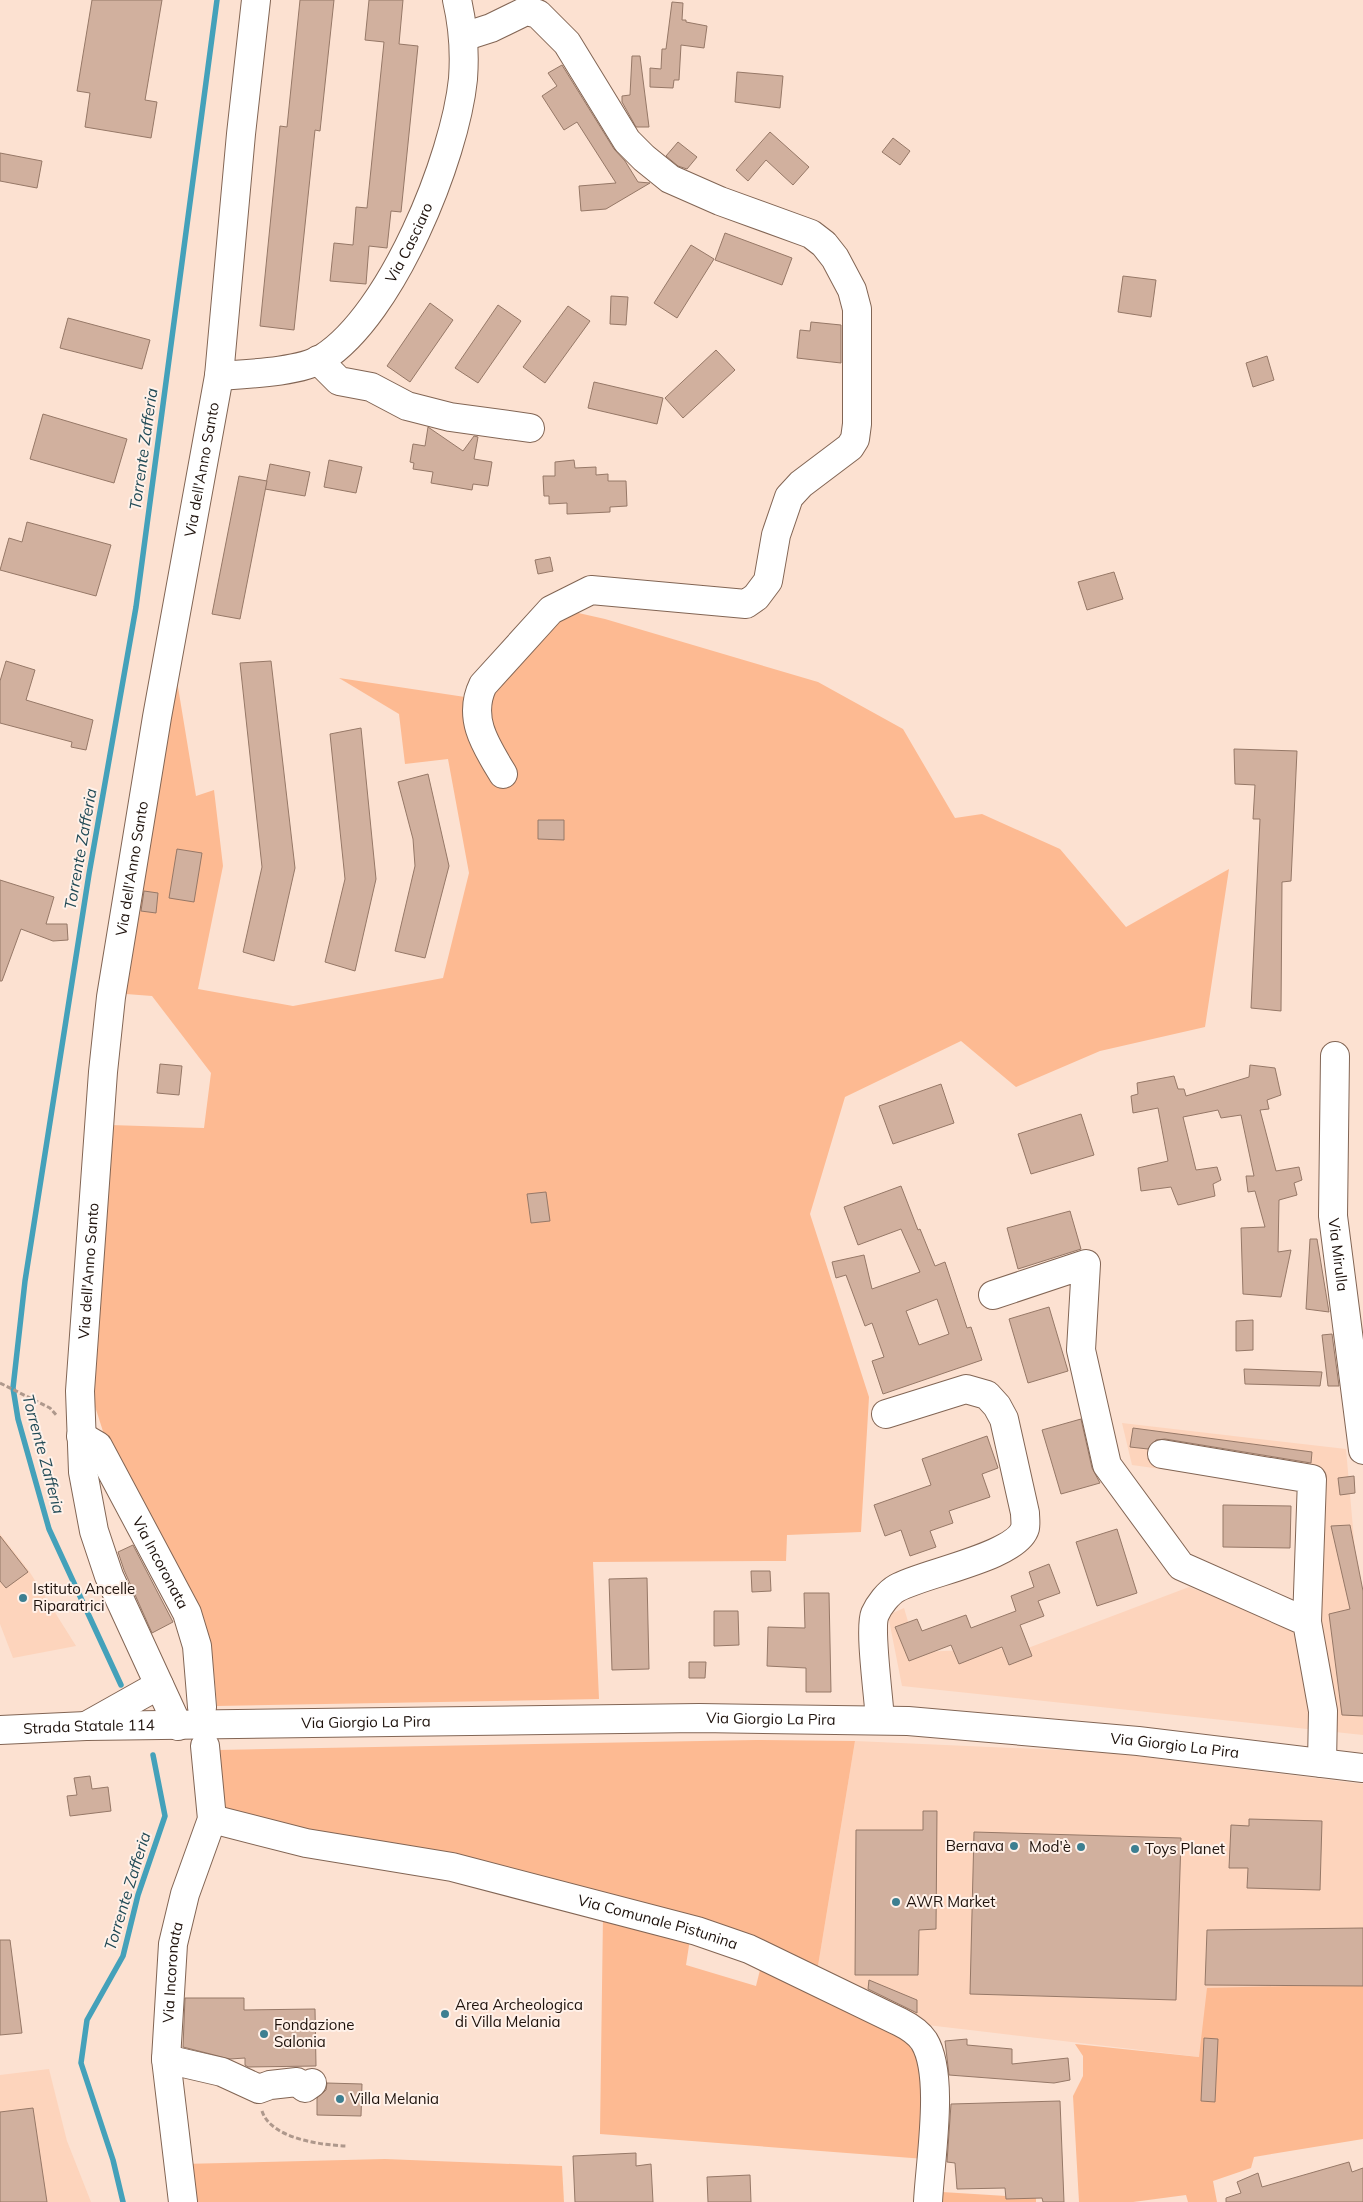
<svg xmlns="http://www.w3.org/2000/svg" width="1363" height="2202" viewBox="0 0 1363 2202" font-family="Mulish,sans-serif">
<rect width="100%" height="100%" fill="#fce1d1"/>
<g fill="#fdd4bc">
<polygon points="1122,1423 1346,1449 1363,1642 1363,1735 902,1686 888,1615 904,1608 917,1652 1028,1648 1189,1587 1297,1629 1297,1488 1132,1465"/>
<polygon points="0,1534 29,1571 76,1646 13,1658 0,1624"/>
<polygon points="855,1741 1106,1752 1363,1784 1363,1984 1200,2057 927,2025 816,1978"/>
<polygon points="49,2069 67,2141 91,2202 0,2202 0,2075"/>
</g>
<g fill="#fdba92">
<path d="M 574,612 L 605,619 L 818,682 L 903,729 L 955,818 L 982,814 L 1060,849 L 1126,927 L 1229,869 L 1205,1027 L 1100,1051 L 1016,1087 L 961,1041 L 845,1097 L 810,1214 L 869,1397 L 861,1532 L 787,1535 L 786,1561 L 593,1562 L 599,1699 L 217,1706 C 214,1672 212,1640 199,1607 L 107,1444 L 93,1400 L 110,1125 L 204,1128 L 211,1073 L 152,996 L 126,994 L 177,681 L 196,796 L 214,790 L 223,866 L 198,989 L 293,1006 L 443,978 L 469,873 L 448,759 L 405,764 L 399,714 L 339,678 L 465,697 L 547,624 Z"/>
<polygon points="756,1740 855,1741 816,1978 223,1812 218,1750"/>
<polygon points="603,1915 690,1939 686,1965 756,1986 761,1966 911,2041 910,2048 920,2055 925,2159 600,2134"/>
<polygon points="1363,1984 1363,2139 1254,2157 1251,2168 1213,2181 1217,2202 1188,2202 1186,2195 1133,2202 1079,2202 1073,2096 1083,2076 1083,2056 1075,2044 1199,2057 1207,1988"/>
<polygon points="385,2159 562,2166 564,2202 189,2202 182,2164"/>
<polygon points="942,2192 1036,2198 1036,2202 942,2202"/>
</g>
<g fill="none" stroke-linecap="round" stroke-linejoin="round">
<g stroke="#44a1ba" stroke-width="5.5">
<polyline points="121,1685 49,1529 18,1419 13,1388 25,1281 89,874 136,607 217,0"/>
<polyline points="123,2202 113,2160 81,2063 87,2020 123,1956 138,1895 165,1816 153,1755"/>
</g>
</g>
<g fill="#d1b09e" stroke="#967867" fill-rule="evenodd">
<polygon points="92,0 162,0 145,100 157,102 151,138 85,127 90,93 77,91"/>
<polygon points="300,0 334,0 320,131 315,130 294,330 260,326 280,126 287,127"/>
<polygon points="369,0 403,0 399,44 418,46 401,212 391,211 387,248 369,246 366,284 330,281 334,243 353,245 356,207 367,208 384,42 365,40"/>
<polygon points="672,2 683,3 682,20 686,20 686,22 707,26 704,48 681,45 679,80 674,80 673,88 650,87 650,68 661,69 662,49 666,49"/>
<polygon points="632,56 640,56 649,127 636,127 622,102 622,96 630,95"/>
<polygon points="562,65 614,149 625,161 638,182 650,183 606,209 581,211 579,186 616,183 577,122 564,130 542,96 557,86 548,73"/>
<polygon points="737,72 783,76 780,108 735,102"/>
<polygon points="770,132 809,167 793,185 766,160 748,181 736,170"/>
<polygon points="893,138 910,151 900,165 882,152"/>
<polygon points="678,142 697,157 687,169 678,166 666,156"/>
<polygon points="0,153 42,161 37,188 0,181"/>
<polygon points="725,233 792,258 782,285 715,260"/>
<polygon points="691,245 714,259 677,318 654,303"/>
<polygon points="1123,276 1156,280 1151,317 1118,312"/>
<polygon points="611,296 628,297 626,325 610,324"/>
<polygon points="430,303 453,320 410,382 387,366"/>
<polygon points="498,305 521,321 478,383 455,368"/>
<polygon points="568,306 590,321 545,383 523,367"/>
<polygon points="68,318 150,340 142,369 60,348"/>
<polygon points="811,322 841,325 841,363 797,358 800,330 810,331"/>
<polygon points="716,350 735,370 683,418 665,398"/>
<polygon points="1267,356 1274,380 1253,387 1246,363"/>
<polygon points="594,382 663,398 657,424 588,408"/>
<polygon points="43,414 127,439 114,483 30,459"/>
<polygon points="428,427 463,451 474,436 478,437 474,459 492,462 488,486 473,484 472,490 431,483 433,472 413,469 414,463 410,462 413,444 425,446"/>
<polygon points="329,460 362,467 356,493 324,487"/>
<polygon points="574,460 575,468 596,467 596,475 608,474 608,481 626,481 627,506 610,507 610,512 567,514 567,503 549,504 549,496 544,496 543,476 555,476 555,462"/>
<polygon points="270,464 310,472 305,496 265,489"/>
<polygon points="239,476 267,481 240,619 212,614"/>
<polygon points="27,522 111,545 96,596 0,570 9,538 22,542"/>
<polygon points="550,557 553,571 538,574 535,560"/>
<polygon points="1114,572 1123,599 1087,610 1078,582"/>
<polygon points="6,661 35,670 26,700 93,720 86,750 71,747 72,742 0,723 0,681"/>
<polygon points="271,661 295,868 274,961 243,952 262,867 240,663"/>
<polygon points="361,728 376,879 355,971 325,962 345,879 330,734"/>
<polygon points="1234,749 1297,751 1291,881 1282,882 1281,1011 1251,1008 1260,819 1253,819 1255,785 1235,784"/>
<polygon points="428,774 449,866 425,958 395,951 415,866 413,839 398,782"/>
<polygon points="538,820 564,820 564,840 538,839"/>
<polygon points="177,849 202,853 194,902 169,898"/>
<polygon points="0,880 54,897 46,924 67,924 68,940 53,941 21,929 2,981 0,981"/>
<polygon points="144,891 158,893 156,913 141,911"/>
<polygon points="160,1064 182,1066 179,1095 157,1093"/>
<polygon points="1250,1065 1275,1068 1281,1095 1267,1100 1269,1109 1260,1110 1276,1171 1299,1167 1302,1180 1294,1183 1297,1195 1279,1200 1278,1252 1291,1250 1281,1297 1243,1294 1241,1228 1265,1227 1255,1191 1248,1192 1246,1176 1254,1176 1241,1115 1221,1118 1218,1110 1183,1117 1196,1170 1217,1167 1221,1180 1213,1184 1215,1196 1178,1205 1171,1187 1141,1191 1138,1168 1168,1161 1158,1108 1133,1113 1131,1096 1138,1094 1137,1083 1174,1076 1178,1089 1184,1089 1186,1096 1249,1077"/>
<polygon points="941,1084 954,1123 893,1144 879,1106"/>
<polygon points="1081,1114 1094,1155 1031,1174 1018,1134"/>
<path d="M 901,1186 L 918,1230 L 920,1229 L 935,1266 L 945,1262 L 967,1328 L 971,1327 L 982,1360 L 883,1394 L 872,1361 L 884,1357 L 872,1323 L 865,1326 L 846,1275 L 836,1278 L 832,1262 L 864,1255 L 872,1289 L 920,1272 L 901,1229 L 858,1245 L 844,1207 ZM 937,1299 L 949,1334 L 919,1345 L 906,1311 Z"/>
<polygon points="546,1192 550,1221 531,1223 527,1194"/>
<polygon points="1070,1211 1081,1249 1018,1269 1007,1228"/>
<polygon points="1310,1239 1317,1239 1329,1312 1306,1309"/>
<polygon points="1049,1307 1068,1371 1028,1383 1009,1319"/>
<polygon points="1253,1320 1253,1350 1236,1351 1236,1321"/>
<polygon points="1332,1334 1339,1386 1328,1386 1322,1335"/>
<polygon points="1244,1369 1322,1372 1320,1386 1245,1384"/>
<polygon points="1081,1419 1092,1468 1100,1483 1061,1494 1042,1430"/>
<polygon points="1133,1428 1312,1452 1311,1463 1165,1439 1156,1440 1148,1449 1130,1447"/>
<polygon points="987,1436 998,1468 982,1474 990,1497 949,1511 953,1523 930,1531 936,1547 910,1556 901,1530 885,1536 874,1505 931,1485 922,1459"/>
<polygon points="1354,1476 1355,1493 1340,1495 1338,1478"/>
<polygon points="1223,1505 1291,1506 1290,1548 1223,1547"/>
<polygon points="1350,1525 1363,1591 1363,1716 1342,1715 1329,1614 1350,1609 1331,1526"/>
<polygon points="1117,1529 1137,1593 1097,1606 1076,1542"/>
<polygon points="0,1536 28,1572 6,1588 0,1581"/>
<polygon points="133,1545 173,1622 152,1633 124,1570 118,1552"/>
<polygon points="1049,1564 1060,1593 1038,1601 1044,1616 1020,1625 1032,1656 1009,1665 1002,1647 959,1664 951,1645 909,1661 895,1627 917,1619 922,1631 966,1615 971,1628 1016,1611 1011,1596 1034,1587 1029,1572"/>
<polygon points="751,1571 770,1571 771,1591 752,1592"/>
<polygon points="647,1578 649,1669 612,1670 609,1579"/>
<polygon points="804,1593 829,1593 831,1692 806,1692 806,1668 767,1666 768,1627 805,1628"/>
<polygon points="714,1611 738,1611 739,1645 714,1646"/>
<polygon points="689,1662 706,1662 705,1678 689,1678"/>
<polygon points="90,1776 92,1789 108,1787 111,1811 70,1816 67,1796 77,1795 74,1778"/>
<polygon points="923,1811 937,1811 936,1929 919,1930 918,1975 855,1975 856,1830 923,1830"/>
<polygon points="1249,1819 1322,1821 1320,1890 1247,1888 1248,1868 1229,1868 1231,1825 1249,1826"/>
<polygon points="974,1832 1181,1838 1176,2000 970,1994"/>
<polygon points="1363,1928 1363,1986 1205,1985 1207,1930"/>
<polygon points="0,1940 10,1940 22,2033 0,2035"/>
<polygon points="869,1980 917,2000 917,2013 868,1989"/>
<polygon points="185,1998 244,1998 244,2010 315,2009 316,2066 248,2067 245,2065 245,2058 230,2059 183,2047"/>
<polygon points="1204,2038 1218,2039 1215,2102 1201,2101"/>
<polygon points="967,2039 967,2045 1012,2049 1012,2064 1068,2058 1070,2080 1054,2083 949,2075 945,2041"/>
<polygon points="327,2083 362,2084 361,2116 317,2115 317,2098 326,2090"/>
<polygon points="1060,2101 1064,2202 1043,2202 1042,2198 1006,2199 1005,2188 957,2189 955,2163 947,2162 951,2104"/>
<polygon points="33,2108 47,2202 0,2202 0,2112"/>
<polygon points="636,2153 636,2166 651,2164 653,2202 575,2202 573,2156"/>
<polygon points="1349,2162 1352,2172 1363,2168 1363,2202 1226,2202 1226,2198 1241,2193 1237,2182 1258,2173 1262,2187"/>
<polygon points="750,2175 751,2202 708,2202 707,2177"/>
</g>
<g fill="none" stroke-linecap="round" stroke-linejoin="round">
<defs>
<g id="minor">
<path d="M 463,37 L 491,28 L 526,11 L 538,14 L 567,43 L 627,141 L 644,158 L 670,179 L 720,201 L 811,234 L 824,244 L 835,258 L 852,290 L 857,309 L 857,424 L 855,439 L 850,447 L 801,484 L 789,497 L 776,535 L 768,581 L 756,597 L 746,604 L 591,590 L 551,610 L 483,685 C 467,718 486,746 503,774"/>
<polyline points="318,360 339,381 371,387 407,406 450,417 530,428"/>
<path id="s1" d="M 219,376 C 246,374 301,372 323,358 C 392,314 455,158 463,79 C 465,52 463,26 457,0"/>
<path id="s2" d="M 1335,1056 L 1333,1216 L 1363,1450"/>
<polyline points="993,1295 1086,1264 1081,1350 1107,1465 1181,1566 1307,1622 1323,1711 1322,1763"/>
<path id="s3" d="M 81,1436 L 98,1446 L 187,1613 L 197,1646 L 202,1707"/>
<polyline points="1162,1454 1312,1479 1307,1622"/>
<path d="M 880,1720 C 879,1700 869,1628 875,1614 C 879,1605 888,1593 897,1588 C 923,1573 1017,1557 1025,1528 C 1026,1524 1025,1517 1025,1513 L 1004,1419 L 997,1406 L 987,1395 L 966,1389 L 886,1414"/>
<polyline points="86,1726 159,1685"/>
<path id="s4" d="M 178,1726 L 109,1576 L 94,1531 L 83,1472 L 80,1391 L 103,1072 L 111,997 L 157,717 L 219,376 L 241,134 L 256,0"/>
<path id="s5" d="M 212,1819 L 306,1843 L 452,1867 L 697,1931 L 749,1949 L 900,2022 C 910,2027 918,2032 924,2041 C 945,2075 930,2160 928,2202"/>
<polyline points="166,2059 222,2072 259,2089 270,2085 297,2082 305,2088 312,2083"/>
<path id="s6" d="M 183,2202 L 166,2059 L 173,1944 L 185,1894 L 212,1819 L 205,1746"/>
</g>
<g id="major">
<path id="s7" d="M 0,1730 L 86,1726 L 699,1718 L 908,1721 L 1138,1741 L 1363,1768"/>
</g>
</defs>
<use href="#minor" stroke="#826554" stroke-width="30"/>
<use href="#major" stroke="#826554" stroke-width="30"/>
<g stroke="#ae988c" stroke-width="3" stroke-dasharray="5 2.5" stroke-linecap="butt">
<polyline points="0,1383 50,1408 57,1416"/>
<path d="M 262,2111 C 271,2139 322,2145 346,2146"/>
</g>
<use href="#minor" stroke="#fff" stroke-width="28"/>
<use href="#major" stroke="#fff" stroke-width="28"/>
</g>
<g fill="#3d7f91" stroke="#fff1e9" stroke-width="2">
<circle cx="23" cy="1598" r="5"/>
<circle cx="1014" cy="1846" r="5"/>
<circle cx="1081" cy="1847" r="5"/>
<circle cx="1135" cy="1849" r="5"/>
<circle cx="896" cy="1902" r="5"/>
<circle cx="445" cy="2014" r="5"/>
<circle cx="264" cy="2034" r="5"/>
<circle cx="340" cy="2099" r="5"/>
</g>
<g text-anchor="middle" stroke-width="4" stroke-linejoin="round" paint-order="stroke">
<g font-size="15" fill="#1e120c" stroke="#fff1e9">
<text dy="5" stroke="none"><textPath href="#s1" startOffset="252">Via Casciaro</textPath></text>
<text dy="5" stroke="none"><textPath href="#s4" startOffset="1284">Via dell'Anno Santo</textPath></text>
<text dy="5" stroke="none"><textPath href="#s4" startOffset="879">Via dell'Anno Santo</textPath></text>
<text dy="5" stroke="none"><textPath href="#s2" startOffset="199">Via Mirulla</textPath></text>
<text dy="5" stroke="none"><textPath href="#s4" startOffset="474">Via dell'Anno Santo</textPath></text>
<text dy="5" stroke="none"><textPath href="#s3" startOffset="152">Via Incoronata</textPath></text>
<text dy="5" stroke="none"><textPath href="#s7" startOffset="771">Via Giorgio La Pira</textPath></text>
<text dy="5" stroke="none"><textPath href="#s7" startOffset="366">Via Giorgio La Pira</textPath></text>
<text dy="5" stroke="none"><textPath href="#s7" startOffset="89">Strada Statale 114</textPath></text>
<text dy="5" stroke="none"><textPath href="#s7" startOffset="1176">Via Giorgio La Pira</textPath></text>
<text dy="5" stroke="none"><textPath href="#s5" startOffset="458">Via Comunale Pistunina</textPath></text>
<text dy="5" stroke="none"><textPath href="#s6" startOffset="231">Via Incoronata</textPath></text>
</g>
<g font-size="15" fill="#1e120c" stroke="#fff1e9" text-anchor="start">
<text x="33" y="1594">Istituto Ancelle<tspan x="33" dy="17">Riparatrici</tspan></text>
<text x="1004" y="1851" text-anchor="end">Bernava</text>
<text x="1071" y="1852" text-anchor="end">Mod'è</text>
<text x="1145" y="1854">Toys Planet</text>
<text x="906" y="1907">AWR Market</text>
<text x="455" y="2010">Area Archeologica<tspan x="455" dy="17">di Villa Melania</tspan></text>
<text x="274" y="2030">Fondazione<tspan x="274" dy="17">Salonia</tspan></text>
<text x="350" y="2104">Villa Melania</text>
</g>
<g font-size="16" font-style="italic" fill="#214a56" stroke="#fff1e9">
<text transform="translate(143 449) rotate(-82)" y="6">Torrente Zafferia</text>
<text transform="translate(80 849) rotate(-80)" y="6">Torrente Zafferia</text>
<text transform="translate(44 1454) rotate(75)" y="6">Torrente Zafferia</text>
<text transform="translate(127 1891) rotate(-73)" y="6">Torrente Zafferia</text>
</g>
</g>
</svg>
